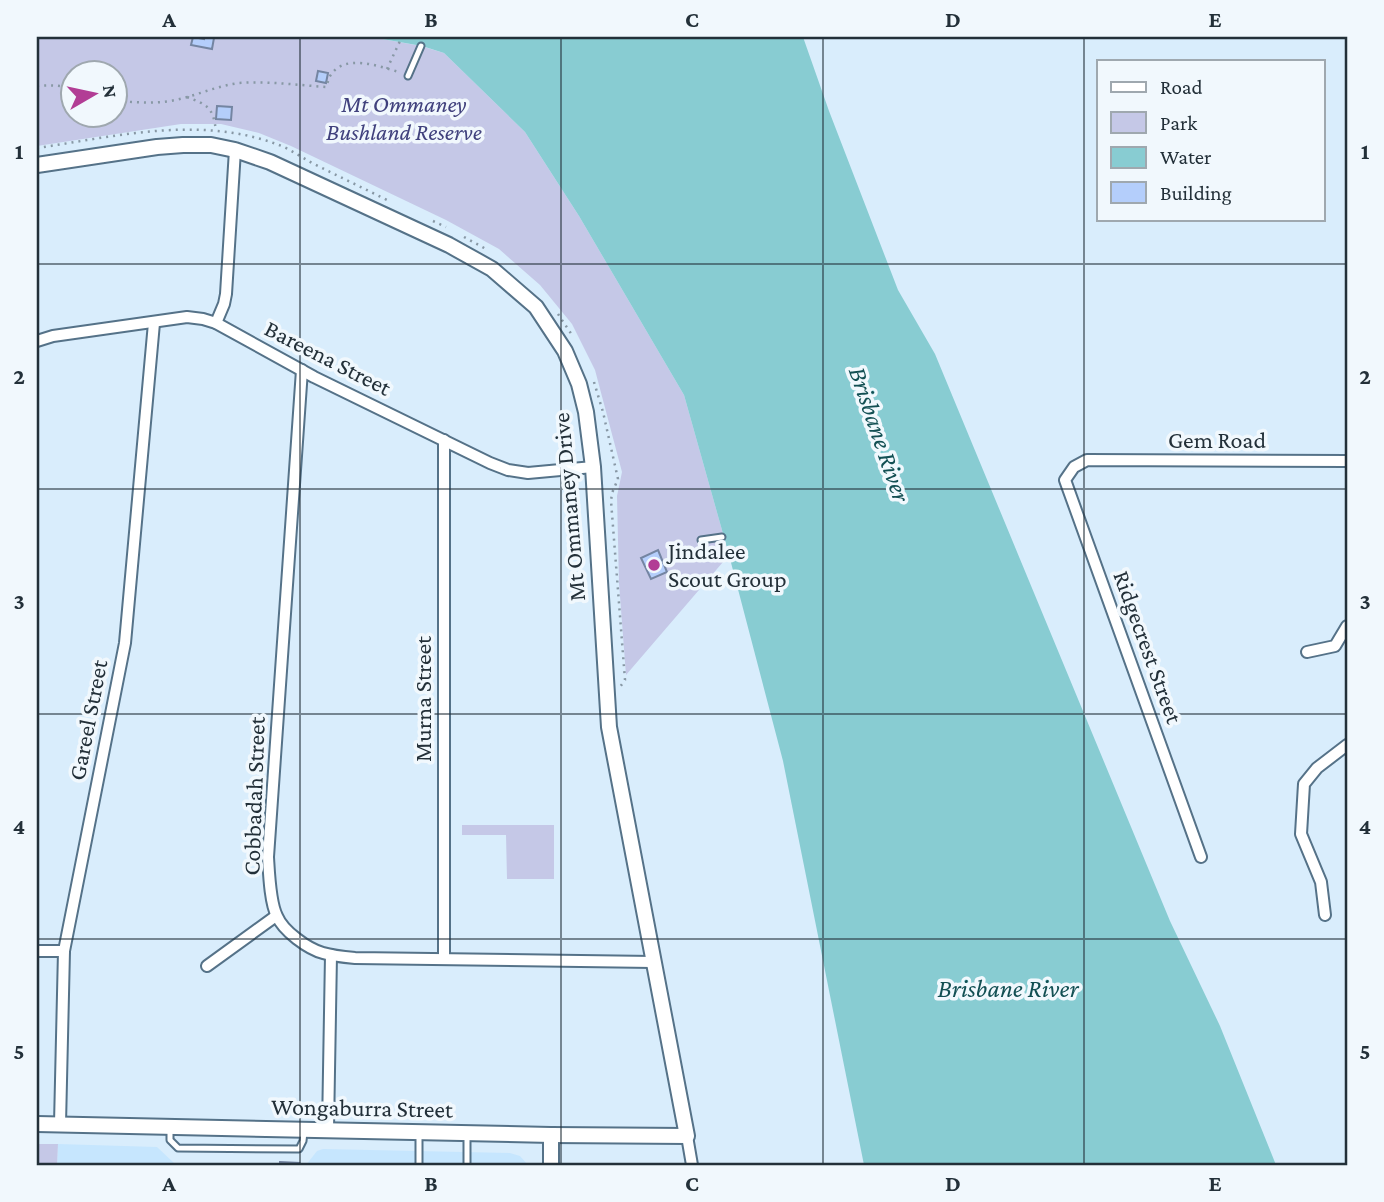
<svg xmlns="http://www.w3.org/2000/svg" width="1384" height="1202" viewBox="0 0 1384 1202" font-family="'Crimson Pro',serif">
<rect width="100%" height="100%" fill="#d9edfc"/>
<polygon fill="#c6e6fe" points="58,1144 157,1147 174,1163 306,1165 317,1151 323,1149 510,1153 520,1156 528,1165 57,1165"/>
<g fill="#c5c8e7" fill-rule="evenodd">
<path d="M 37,37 L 371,37 L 421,46 L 444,53 L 525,132 L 579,216 L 684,395 L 729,555 L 626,675 L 619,583 L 617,496 L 622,472 L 595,370 L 572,324 L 540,285 L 499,249 L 446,220 L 291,146 L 259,133 L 221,124 L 181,124 L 37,146 ZM 74,74 L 116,74 L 116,116 L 74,116 Z"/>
<polygon points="462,825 554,825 554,879 507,879 506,835 462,835"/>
<polygon points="37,1144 58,1144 57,1165 37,1165"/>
</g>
<polygon fill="#88ccd2" points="371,37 803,37 829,111 898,290 935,354 1170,921 1220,1026 1276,1165 864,1165 783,761 729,555 684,395 579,216 525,132 444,53 422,46"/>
<g fill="#b4cefb" stroke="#7485a2" stroke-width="2">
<polygon points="193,37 204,39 204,37 214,38 212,49 191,45"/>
<polygon points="318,71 328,73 326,83 316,81"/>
<polygon points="217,106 232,107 231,120 216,119"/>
<polygon points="658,550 667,572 651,579 641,558"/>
<polygon points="280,1162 299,1163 298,1165 280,1165"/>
</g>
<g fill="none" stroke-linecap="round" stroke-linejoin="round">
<defs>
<g id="service">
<polyline points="408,76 421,46"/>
<polyline points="701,540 722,537"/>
<polyline points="170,1128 170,1140 178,1148 299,1149 303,1141 304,1132"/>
<polyline points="419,1165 419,1135"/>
<polyline points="467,1165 467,1136"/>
</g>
<g id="minor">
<polyline points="216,323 224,304 226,294 235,150"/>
<polyline points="37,341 53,336 187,317 203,319 216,323 314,377 490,463 508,470 528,473 593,467"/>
<path d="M 302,370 L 268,857 C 269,873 270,903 277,916 C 283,931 308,949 323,953 C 333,956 344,957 355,958 L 653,962"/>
<polyline points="444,440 444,959"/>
<polyline points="1307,652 1335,646 1347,626"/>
<polyline points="1201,857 1065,480 1074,467 1087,460 1347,461"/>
<polyline points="1325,915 1321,882 1301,834 1304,784 1317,768 1347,745"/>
<polyline points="37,951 64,951"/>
<polyline points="207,966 276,916"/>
<polyline points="60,1124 64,951 125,643 154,323"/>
<polyline points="328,1129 331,955"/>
<polyline points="687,1136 692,1165"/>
</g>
<g id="tertiary">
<polyline points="37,165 157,147 183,145 211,145 235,150 270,162 449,245 492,269 536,307 565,351 579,384 586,412 593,467 609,727 687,1136 551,1135 37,1124"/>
<polyline points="551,1165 551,1135"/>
</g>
</defs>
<use href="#service" stroke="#557288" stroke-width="9"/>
<use href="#minor" stroke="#557288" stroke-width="14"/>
<use href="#tertiary" stroke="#557288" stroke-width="18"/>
<g stroke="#8898a5" stroke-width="2.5" stroke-dasharray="2 5" stroke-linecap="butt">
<polyline points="387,69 400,41"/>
<path d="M 37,86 C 50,85 61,85 74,89"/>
<path d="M 187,97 C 208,105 213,107 216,131"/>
<path d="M 116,101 C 134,102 152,104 170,101 C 194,97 215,86 239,83 C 268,81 297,85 326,87 C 328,83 328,79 330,76 C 344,53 378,66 399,72"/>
<path d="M 37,148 C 119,136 204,114 284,147 C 294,152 303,158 312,163 C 338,176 363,188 389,201"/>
<polyline points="433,221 446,227"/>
<polyline points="464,237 486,249"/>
<polyline points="558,314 572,335"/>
<polyline points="594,382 603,412 618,479 612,493 611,501 625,680 620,687"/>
</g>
<use href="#service" stroke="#fff" stroke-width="5"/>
<use href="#minor" stroke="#fff" stroke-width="10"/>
<use href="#tertiary" stroke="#fff" stroke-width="14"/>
</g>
<path fill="none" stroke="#233039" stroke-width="2" stroke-opacity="0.55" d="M 300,37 L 300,1165M 561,37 L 561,1165M 823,37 L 823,1165M 1084,37 L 1084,1165M 37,264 L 1347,264M 37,489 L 1347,489M 37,714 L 1347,714M 37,939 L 1347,939"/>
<circle fill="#b23d95" stroke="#f1f8fd" stroke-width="2.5" cx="654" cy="565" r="7"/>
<g text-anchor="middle" stroke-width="7" stroke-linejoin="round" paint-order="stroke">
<g font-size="24" font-style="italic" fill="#40417d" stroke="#f1f8fd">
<text x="404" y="112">Mt Ommaney<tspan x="404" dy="28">Bushland Reserve</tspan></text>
</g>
<g font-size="24" fill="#233039" stroke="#f1f8fd">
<text transform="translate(328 358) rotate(27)" y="8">Bareena Street</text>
<text x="1217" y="448">Gem Road</text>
<text transform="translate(569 507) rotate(-95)" y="8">Mt Ommaney Drive</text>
<text transform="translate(1148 647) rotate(70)" y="8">Ridgecrest Street</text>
<text transform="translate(423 699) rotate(-90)" y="8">Murna Street</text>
<text transform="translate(88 720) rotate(-79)" y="8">Gareel Street</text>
<text transform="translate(254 796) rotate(-88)" y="8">Cobbadah Street</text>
<text transform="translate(362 1108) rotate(1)" y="8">Wongaburra Street</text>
</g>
<g font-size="24" fill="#233039" stroke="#f1f8fd" text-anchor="start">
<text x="668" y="559">Jindalee<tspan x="668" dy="28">Scout Group</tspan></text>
</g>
<g font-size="26" font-style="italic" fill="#124f53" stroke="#f1f8fd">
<text transform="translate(880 434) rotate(71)" y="9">Brisbane River</text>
<text x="1008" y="997">Brisbane River</text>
</g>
</g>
<rect width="1384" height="1202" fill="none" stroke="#f1f8fd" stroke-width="77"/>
<rect x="1097" y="60" width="228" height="161" fill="#f1f8fd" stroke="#9fa8af" stroke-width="2"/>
<rect x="1111" y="82" width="35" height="10" fill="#ffffff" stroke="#9fa8af" stroke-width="2"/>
<text x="1160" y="94" font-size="21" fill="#233039">Road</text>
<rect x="1111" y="112" width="35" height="21" fill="#c5c8e7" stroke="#9fa8af" stroke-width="2"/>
<text x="1160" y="130" font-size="21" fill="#233039">Park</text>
<rect x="1111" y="147" width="35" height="21" fill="#88ccd2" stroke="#9fa8af" stroke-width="2"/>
<text x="1160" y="164" font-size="21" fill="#233039">Water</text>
<rect x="1111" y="182" width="35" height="21" fill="#b4cefb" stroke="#9fa8af" stroke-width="2"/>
<text x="1160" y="200" font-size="21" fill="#233039">Building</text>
<g transform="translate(94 94) rotate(81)"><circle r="33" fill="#f1f8fd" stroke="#9fa8af" stroke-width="2"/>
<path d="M0-5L12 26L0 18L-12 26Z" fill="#b23d95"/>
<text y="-10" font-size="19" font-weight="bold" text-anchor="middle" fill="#233039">N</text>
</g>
<rect x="38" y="38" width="1308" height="1126" fill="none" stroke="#233039" stroke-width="2.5"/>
<g font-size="23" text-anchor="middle" font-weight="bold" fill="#233039">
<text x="169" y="27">A</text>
<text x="431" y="27">B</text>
<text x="692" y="27">C</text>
<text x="953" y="27">D</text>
<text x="1215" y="27">E</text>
<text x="19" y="159">1</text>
<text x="1365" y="159">1</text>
<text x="19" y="384">2</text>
<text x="1365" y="384">2</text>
<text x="19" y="609">3</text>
<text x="1365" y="609">3</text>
<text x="19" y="834">4</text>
<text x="1365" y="834">4</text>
<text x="19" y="1059">5</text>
<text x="1365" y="1059">5</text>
<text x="169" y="1191">A</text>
<text x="431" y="1191">B</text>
<text x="692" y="1191">C</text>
<text x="953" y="1191">D</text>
<text x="1215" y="1191">E</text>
</g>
</svg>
